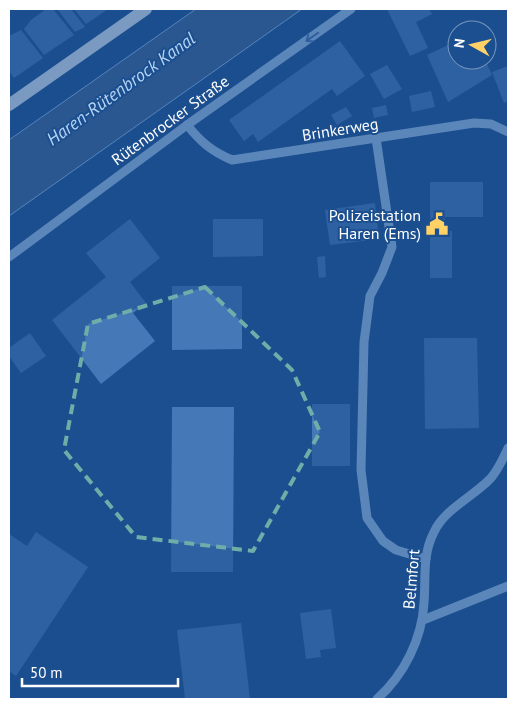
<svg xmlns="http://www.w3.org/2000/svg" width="517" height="708" viewBox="0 0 517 708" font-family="'PT Sans',sans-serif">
<rect width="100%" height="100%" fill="#1b4f8f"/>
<polygon fill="#3c6290" stroke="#9cc4f0" points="196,9 302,9 9,216 9,140"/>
<g fill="#4478b7">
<polygon points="46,9 53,9 74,35 44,55 24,29 31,20"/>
<polygon points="57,9 71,9 85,27 75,32"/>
<polygon points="74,9 108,9 86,24"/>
<polygon points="387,9 429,9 432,14 416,22 428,48 410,56"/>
<polygon points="21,30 43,58 14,78 9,71 9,36"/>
<polygon points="340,41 365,76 337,96 332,89 258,142 253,134 244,141 229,120"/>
<polygon points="457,41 457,60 485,60 492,75 448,102 427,55"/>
<polygon points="387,65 402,89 384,99 370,74"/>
<polygon points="508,66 508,101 504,103 492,72"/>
<polygon points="431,91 435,107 412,112 409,96"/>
<polygon points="386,105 388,115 374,118 372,108"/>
<polygon points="346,107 352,116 337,125 331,115"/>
<polygon points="430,182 483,182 483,217 445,217 445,231 452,231 452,278 430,278"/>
<polygon points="375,203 379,239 330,245 325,210"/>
<polygon points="130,219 160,258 130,282 146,303 133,313 155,341 101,384 52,320 106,277 86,253"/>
<polygon points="213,219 263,219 263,256 213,257"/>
<polygon points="325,256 326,277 319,278 317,257"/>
<polygon points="172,286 242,286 242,349 172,350"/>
<polygon points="30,333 46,356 21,373 9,356 9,348"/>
<polygon points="424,338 477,338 479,428 425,429"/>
<rect x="312" y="404" width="38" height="62"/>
<polygon points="172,407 234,407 233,572 171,572"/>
<polygon points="36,532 88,567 16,676 9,671 9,534 27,546"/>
<polygon points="331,609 336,648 320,650 321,657 306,659 300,613"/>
<polygon points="241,623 250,699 185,699 177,630"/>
</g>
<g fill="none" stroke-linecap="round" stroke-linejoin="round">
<g stroke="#a9c9ee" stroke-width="9">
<path d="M 187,125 C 201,142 211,151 232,160 L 474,123 L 491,124 L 508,132"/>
<polyline points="376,138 392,247 382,273 370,296 364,342 361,470 367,518 383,541 396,550 426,559"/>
<polyline points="9,257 187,125 351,9"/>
<polyline points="423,620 508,586"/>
<path d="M 377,699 C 404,675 422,639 424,603 C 426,578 422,555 434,532 C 444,510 472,497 489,480 C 497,472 503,459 508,448"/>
</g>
<polyline stroke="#f0f6ff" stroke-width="12" points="9,105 146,9"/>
</g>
<defs><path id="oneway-shaft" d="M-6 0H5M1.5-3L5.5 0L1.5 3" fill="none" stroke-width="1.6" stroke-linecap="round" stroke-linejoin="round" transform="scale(1.25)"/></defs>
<use stroke="#4674ac" href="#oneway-shaft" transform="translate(312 37) rotate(145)"/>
<path d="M0 0H517V708H0ZM 205,287 L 292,370 L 320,432 L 253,551 L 136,537 L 64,450 L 88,324 Z" fill="#1b4f8f" fill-opacity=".55" fill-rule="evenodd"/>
<path fill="none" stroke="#6fada8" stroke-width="4" stroke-dasharray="10 6" stroke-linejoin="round" d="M 205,287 L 292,370 L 320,432 L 253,551 L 136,537 L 64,450 L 88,324 Z"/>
<defs>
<symbol id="civic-bare" viewBox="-9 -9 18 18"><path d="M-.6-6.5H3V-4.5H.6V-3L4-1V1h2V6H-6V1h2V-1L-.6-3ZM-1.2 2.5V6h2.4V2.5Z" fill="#ffd166" stroke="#1b4f8f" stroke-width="2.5" paint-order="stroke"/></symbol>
</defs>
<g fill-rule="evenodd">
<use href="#civic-bare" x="421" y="208" width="32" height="32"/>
</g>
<g text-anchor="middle" stroke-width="4" stroke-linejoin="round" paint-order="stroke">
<g font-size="16" fill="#fff" stroke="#1b4f8f">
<text transform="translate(170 120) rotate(-36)" y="6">Rütenbrocker Straße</text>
<text transform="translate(340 129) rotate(-9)" y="6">Brinkerweg</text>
<text transform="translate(411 579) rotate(-85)" y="6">Belmfort</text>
</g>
<g font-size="16" fill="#fff" stroke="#1b4f8f" text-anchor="end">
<text x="421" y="221">Polizeistation<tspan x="421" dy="18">Haren (Ems)</tspan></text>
</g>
<g font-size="18" font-style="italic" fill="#b5d3f5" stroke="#1b4f8f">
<text transform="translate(121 89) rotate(-36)" y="6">Haren-Rütenbrock Kanal</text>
</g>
</g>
<rect width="517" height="708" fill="none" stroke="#ffffff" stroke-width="20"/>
<g transform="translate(472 45) rotate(278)"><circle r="24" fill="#1b4f8f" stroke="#7695bc"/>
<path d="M0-4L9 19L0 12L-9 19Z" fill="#ffd166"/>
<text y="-8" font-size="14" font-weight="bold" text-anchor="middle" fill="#ffffff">N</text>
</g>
<path d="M22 678v8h156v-8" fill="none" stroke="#ffffff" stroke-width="2.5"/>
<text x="30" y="678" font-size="15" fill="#ffffff" stroke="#1b4f8f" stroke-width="4" paint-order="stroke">50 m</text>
</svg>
